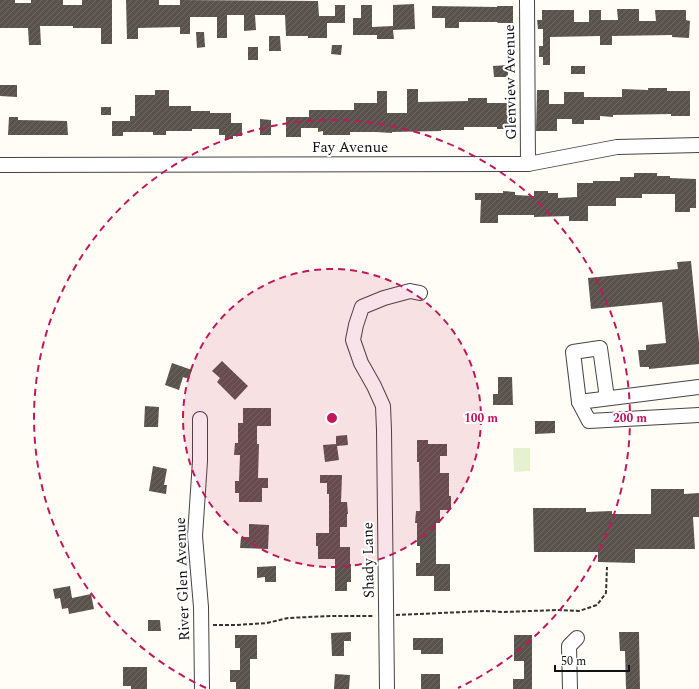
<svg xmlns="http://www.w3.org/2000/svg" width="699" height="689" viewBox="0 0 699 689" font-family="Spectral,serif">
<defs>
<pattern id="building-hatch" width="6" height="6" patternUnits="userSpaceOnUse"><rect width="6" height="6" fill="#5a524d"/><path d="M-1 1l2-2M0 6l6-6M5 7l2-2" fill="none" stroke="#6d6662"/></pattern>
</defs>
<rect width="100%" height="100%" fill="#fffdf5"/>
<polygon fill="#e6f2cf" points="513,448 530,448 530,471 514,472"/>
<g fill="url(#building-hatch)">
<polygon points="0,0 15,0 15,3 31,3 31,0 63,0 63,5 82,5 82,0 112,0 112,44 101,44 101,28 73,28 73,26 40,26 41,45 29,45 28,28 0,28"/>
<polygon points="126,0 159,0 159,5 180,5 180,0 318,1 319,16 335,16 335,5 345,5 345,23 327,23 327,38 308,38 308,36 286,36 285,15 255,15 256,30 244,31 244,15 227,15 227,38 217,38 217,17 190,17 190,34 180,34 180,27 138,28 138,39 127,39"/>
<polygon points="414,4 415,29 393,30 394,39 377,39 377,35 353,35 353,18 361,18 361,5 372,5 372,27 393,26 393,5"/>
<polygon points="432,6 497,7 497,6 513,6 513,23 498,23 497,22 459,22 459,28 445,28 445,18 432,18"/>
<polygon points="617,9 639,9 639,21 656,21 655,10 686,10 686,20 690,21 689,38 672,37 672,35 612,36 612,45 600,45 600,36 550,37 550,65 543,65 543,57 539,57 539,46 543,46 543,29 538,29 537,20 542,20 542,10 574,10 574,22 589,22 589,10 601,10 601,20 618,20"/>
<polygon points="196,32 204,32 205,47 197,48"/>
<polygon points="269,36 280,36 281,51 269,51"/>
<polygon points="332,45 342,45 341,55 331,54"/>
<rect x="248" y="47" width="10" height="13"/>
<polygon points="508,65 508,77 494,77 493,66"/>
<rect x="571" y="66" width="14" height="8"/>
<polygon points="0,85 17,85 17,97 0,96"/>
<polygon points="648,88 667,88 667,91 690,91 690,116 671,116 671,114 613,115 613,117 600,116 600,120 584,120 584,124 572,124 572,119 557,119 557,131 536,131 537,90 549,90 549,104 564,104 564,92 584,92 584,97 622,97 622,89 648,90"/>
<polygon points="407,89 418,89 418,102 468,101 468,98 487,98 487,103 511,103 511,129 497,129 497,127 464,127 464,130 441,130 441,131 392,132 392,133 376,132 350,132 350,135 323,135 323,131 318,132 318,128 301,128 301,137 286,137 286,117 309,117 309,110 354,110 354,103 377,103 377,91 387,91 387,113 407,113"/>
<polygon points="155,90 169,90 169,106 191,106 191,111 210,111 210,113 231,113 231,123 242,123 242,136 233,136 233,139 225,139 225,135 219,135 219,129 192,129 192,131 166,131 166,135 153,135 153,132 123,132 123,136 112,136 112,121 130,121 130,116 135,116 135,95 155,95"/>
<rect x="101" y="107" width="10" height="8"/>
<polygon points="9,117 18,117 18,120 67,121 68,135 8,135"/>
<polygon points="260,119 271,120 271,135 260,135"/>
<polygon points="634,173 657,173 657,176 670,176 670,178 696,179 696,208 690,208 690,212 675,212 675,194 642,194 642,198 616,198 616,206 588,206 588,221 569,221 569,216 534,217 534,215 498,215 498,223 480,223 481,200 475,200 475,193 503,193 503,191 515,192 515,195 534,196 534,191 548,191 548,193 558,193 558,198 577,197 577,183 593,183 593,181 620,181 620,177 634,177"/>
<polygon points="691,261 699,342 699,364 649,369 649,367 640,367 638,350 646,350 646,345 666,343 662,302 591,309 588,278 678,269 677,262"/>
<polygon points="222,361 248,386 235,400 217,382 220,378 212,371"/>
<polygon points="172,363 192,370 189,379 183,377 179,390 165,385"/>
<polygon points="498,377 512,377 513,405 493,405 493,394 498,394"/>
<polygon points="145,406 159,407 158,427 144,427"/>
<polygon points="243,408 271,408 271,426 257,426 257,444 259,444 258,478 268,478 268,488 262,488 262,502 239,502 239,493 235,493 235,481 239,481 240,455 234,455 235,443 238,443 238,423 243,423"/>
<polygon points="535,421 555,421 555,433 535,434"/>
<polygon points="347,435 348,445 337,446 339,460 325,462 323,445 336,444 336,436"/>
<polygon points="417,440 428,440 428,444 447,444 447,456 440,456 440,473 449,473 449,496 451,496 451,510 440,510 440,523 436,523 436,564 450,564 450,591 434,591 434,576 416,576 416,563 420,563 420,546 417,546 417,523 415,523 416,511 420,511 419,462 417,462"/>
<polygon points="153,466 167,469 164,485 167,485 166,494 149,491"/>
<polygon points="320,475 342,475 341,502 347,502 348,514 347,514 347,527 340,527 340,547 350,547 350,564 351,564 351,582 347,582 347,591 335,591 335,559 318,559 318,546 316,546 316,533 329,533 329,494 327,494 327,483 320,483"/>
<polygon points="651,489 684,489 684,494 699,493 699,517 693,517 695,549 635,549 635,563 598,562 598,552 534,552 533,508 586,508 586,512 612,511 612,514 651,514"/>
<polygon points="249,524 269,525 268,549 240,548 241,537 249,537"/>
<polygon points="276,566 276,582 265,582 265,577 257,578 257,567"/>
<polygon points="70,586 72,598 91,594 94,609 69,614 68,608 62,609 60,598 55,599 53,589"/>
<polygon points="148,620 160,620 161,631 148,631"/>
<polygon points="351,632 351,641 344,641 344,656 332,656 331,633"/>
<polygon points="619,632 639,632 640,689 626,689 625,651 620,651"/>
<polygon points="235,635 257,635 257,659 250,659 250,689 236,689 236,682 230,682 230,670 240,670 240,648 235,648"/>
<polygon points="514,635 532,635 532,689 513,689 513,679 524,679 524,661 514,661"/>
<polygon points="413,638 443,638 443,654 421,654 421,650 413,650"/>
<polygon points="123,667 147,667 147,689 131,689 131,686 123,686"/>
<polygon points="335,674 350,675 349,689 334,689"/>
<rect x="421" y="674" width="19" height="15"/>
</g>
<g fill="none" stroke-linecap="round" stroke-linejoin="round">
<defs>
<g id="minor">
<polyline points="527,0 528,164"/>
<polyline points="0,165 528,164 617,147 699,145"/>
<polyline points="607,398 600,348 573,352 579,402 589,421 699,415"/>
<polyline points="579,402 699,387"/>
<polyline points="200,419 200,461 195,536 201,607 202,689"/>
<polyline points="387,689 384,430 383,406 374,386 361,363 353,340 356,325 362,307 384,298 410,291 420,293"/>
<polyline points="570,689 569,646 577,638"/>
</g>
</defs>
<use href="#minor" stroke="#444" stroke-width="16"/>
<g stroke="#333" stroke-width="2" stroke-dasharray="4 2" stroke-linecap="butt">
<polyline points="396,615 485,611 504,612 557,610 579,611 597,605 606,593 607,567"/>
<polyline points="213,625 236,625 267,623 288,618 331,616 374,616"/>
</g>
<use href="#minor" stroke="#fff" stroke-width="14"/>
</g>
<circle cx="332" cy="418" r="149" fill="#c2185b" fill-opacity=".12"/>
<g fill="none" stroke="#c2185b" stroke-width="2" stroke-dasharray="7 5">
<circle cx="332" cy="418" r="149"/>
<path d="M206 688A298 298 0 1 1 458 688"/>
</g>
<g text-anchor="middle" stroke-width="4" stroke-linejoin="round" paint-order="stroke">
<g font-size="15" fill="#111" stroke="#fff">
<text transform="translate(510 82) rotate(-91)" y="5">Glenview Avenue</text>
<text x="350" y="152">Fay Avenue</text>
<text transform="translate(368 560) rotate(-91)" y="5">Shady Lane</text>
<text transform="translate(182 579) rotate(-92)" y="5">River Glen Avenue</text>
</g>
</g>
<circle cx="332" cy="418" r="6" fill="#c2185b" stroke="#fff" stroke-width="2"/>
<g font-size="12" text-anchor="middle" font-weight="bold" fill="#c2185b" stroke="#fff" stroke-width="4" stroke-linejoin="round" paint-order="stroke">
<text x="481" y="422">100 m</text>
<text x="630" y="422">200 m</text>
</g>
<path d="M555 665v6h74v-6" fill="none" stroke="#111111" stroke-width="2"/>
<text x="561" y="665" font-size="12" fill="#111111" stroke="#ffffff" stroke-width="3" paint-order="stroke">50 m</text>
</svg>
